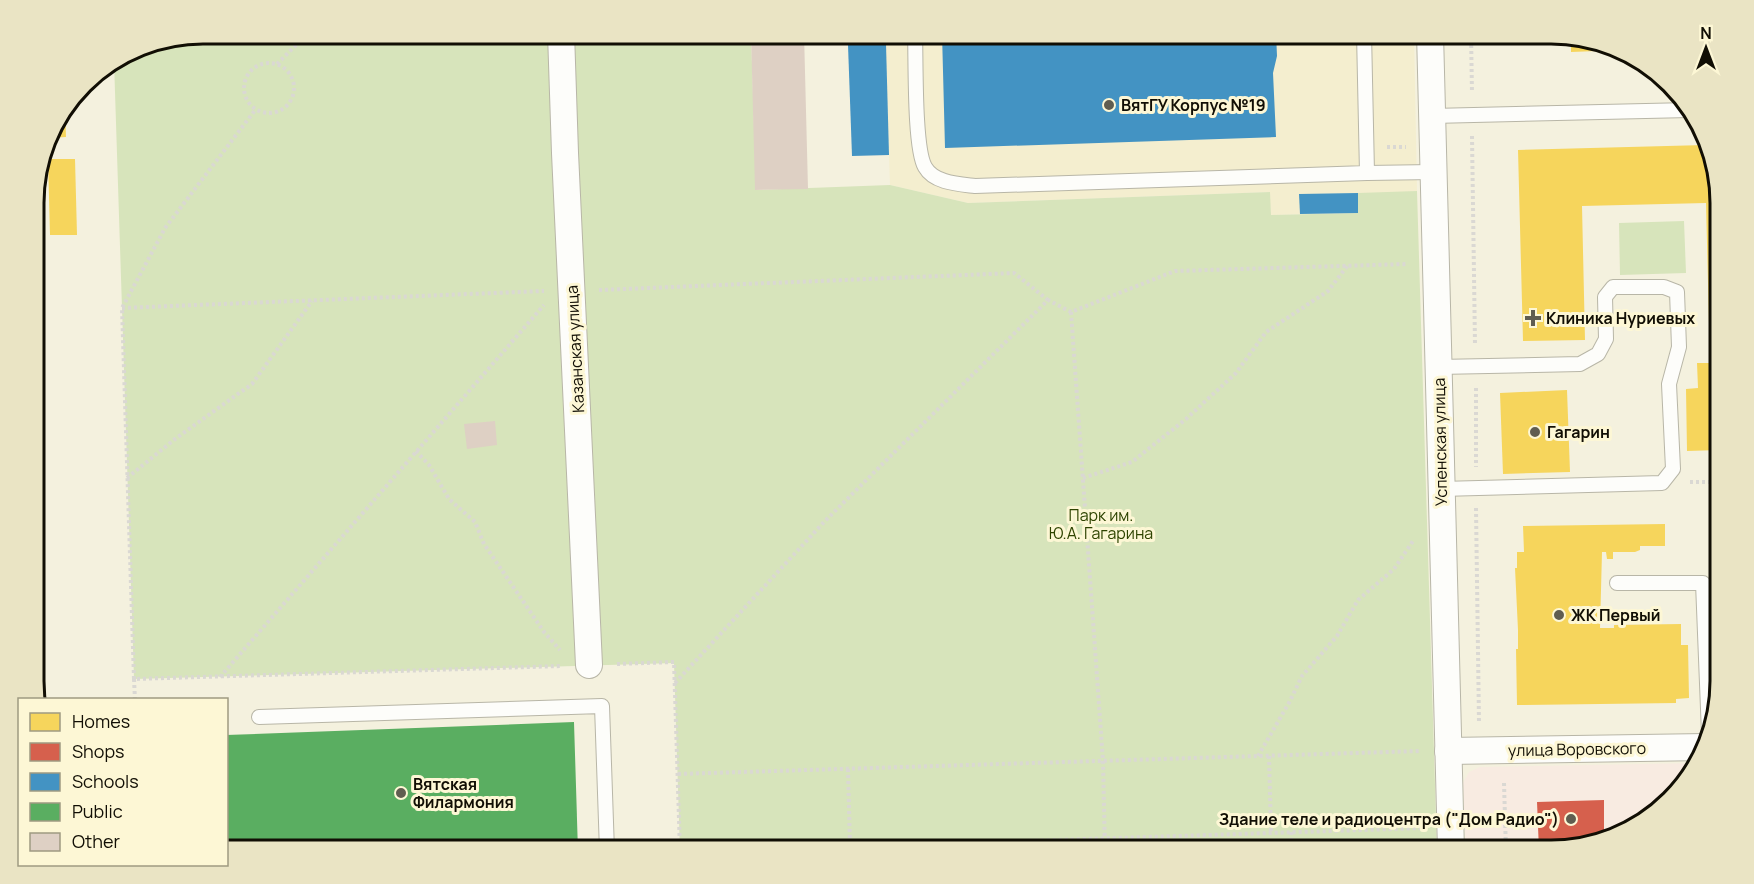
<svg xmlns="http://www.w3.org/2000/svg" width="1754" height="884" viewBox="0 0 1754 884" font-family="Manrope,sans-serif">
<rect width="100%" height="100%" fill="#f4f1de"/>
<polygon fill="#f8ebe1" points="1697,763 1645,823 1562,851 1466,851 1463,783 1469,772 1480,767"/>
<polygon fill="#f4eecf" points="885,33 1414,33 1417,191 1410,192 1358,213 1271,215 1269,192 968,203 890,185"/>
<g fill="#d7e4bb">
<polygon points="203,33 751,33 756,190 890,185 968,203 1270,192 1271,215 1358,213 1358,193 1417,191 1437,851 680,851 674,663 134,679 114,61 138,46"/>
<polygon points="1684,221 1686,273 1620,275 1619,223"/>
</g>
<g fill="#f6d55c">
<polygon points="1571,38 1623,50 1571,52"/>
<polygon points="65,108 66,137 48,138 51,127"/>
<polygon points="1705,145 1720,181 1720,450 1687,451 1686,389 1698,388 1697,363 1710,363 1706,203 1582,206 1585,340 1523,341 1518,150"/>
<polygon points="48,159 75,159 77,235 50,235"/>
<polygon points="1567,390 1570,472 1503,474 1500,393"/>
<polygon points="1665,524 1665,546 1640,546 1640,550 1635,552 1613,552 1613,559 1607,559 1606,552 1602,552 1600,628 1614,628 1614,625 1681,624 1681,645 1688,645 1689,698 1676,699 1676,703 1517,705 1516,649 1518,649 1518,630 1515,568 1517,568 1517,552 1524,552 1523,526"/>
</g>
<polygon fill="#d6604d" points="1604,800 1604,836 1562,851 1539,851 1537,802"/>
<g fill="#4393c3">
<polygon points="942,33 1276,33 1277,56 1273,73 1276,137 945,148"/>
<polygon points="886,44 889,155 852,156 848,45"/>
<polygon points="1358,193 1358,213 1300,214 1299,194"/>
</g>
<polygon fill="#5aae61" points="574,722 578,851 226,851 226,735"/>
<g fill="#ded0c4">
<polygon points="751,33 804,33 808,189 755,190"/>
<polygon points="495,421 497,445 467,449 464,424"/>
</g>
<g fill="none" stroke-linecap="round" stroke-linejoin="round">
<defs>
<g id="lane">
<path d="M 915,33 C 916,60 914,148 925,167 C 934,183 958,184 975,186 L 1367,173 L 1364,33"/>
<polyline points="1432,116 1690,110"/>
<polyline points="1367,173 1433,172"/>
<polyline points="1438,367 1580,364 1598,354 1606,339 1605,297 1613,287 1664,287 1677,292 1679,347 1669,384 1673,469 1662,483 1441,489"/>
<polyline points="34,413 34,420"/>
<polyline points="1617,583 1703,583 1709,734"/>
<polyline points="259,717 602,706 607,851"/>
</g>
<g id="street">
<polyline points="561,33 565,153 589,665"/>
<polyline points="1430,33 1451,851"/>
<polyline points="1448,751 1706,747"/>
</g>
</defs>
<use href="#lane" stroke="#b8b6a7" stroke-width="16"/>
<use href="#street" stroke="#b8b6a7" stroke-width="28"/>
<g stroke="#dad8d3" stroke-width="4" stroke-dasharray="3 3" stroke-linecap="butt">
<polyline points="1471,33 1472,93"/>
<circle cx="269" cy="88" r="25"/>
<polyline points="277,64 308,33"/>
<polyline points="1472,136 1475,344"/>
<polyline points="1387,147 1406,147"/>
<polyline points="599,290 1014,273 1048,300"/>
<polyline points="122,308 544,291"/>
<polyline points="1071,312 1103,761 1105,851"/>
<polyline points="1476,388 1476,467"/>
<polyline points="416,451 429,465 449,499 475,522 484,544 544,632 560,650"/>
<polyline points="127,478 175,439 252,384 312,301"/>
<polyline points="1083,478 1132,462 1186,419 1236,373 1266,332 1328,291 1348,265"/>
<polyline points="1690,482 1720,482"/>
<polyline points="1476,508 1479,722"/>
<polyline points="617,664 674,662 680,851"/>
<polyline points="220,677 544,305"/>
<polyline points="134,679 122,308 165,228 256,109"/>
<polyline points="675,683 824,522 1048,300 1071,312 1175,271 1407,264"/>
<polyline points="135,700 134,679 562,666"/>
<polyline points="1258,756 1290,701 1302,676 1337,636 1358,600 1394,569 1413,541"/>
<polyline points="1269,756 1271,833"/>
<polyline points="848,769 850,846"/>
<polyline points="678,774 1420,751"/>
<polyline points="1504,783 1506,851"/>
<polyline points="1291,832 1292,851"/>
<polyline points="717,851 1424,828"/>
<polyline points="1007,851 1014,841"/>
<polyline points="1033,851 1038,841"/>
</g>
<use href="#lane" stroke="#fdfdfa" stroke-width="14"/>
<use href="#street" stroke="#fdfdfa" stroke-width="26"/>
</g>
<g fill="#605d50" stroke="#fdf7d5" stroke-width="2">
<circle cx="1109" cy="105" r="6"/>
<path d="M1530 309h6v6h6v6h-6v6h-6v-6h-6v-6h6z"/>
<circle cx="1535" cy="432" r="6"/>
<circle cx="1559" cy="615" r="6"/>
<circle cx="401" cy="793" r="6"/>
<circle cx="1571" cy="819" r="6"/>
</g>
<g text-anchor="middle" stroke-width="6" stroke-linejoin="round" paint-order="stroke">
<g font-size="16" font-weight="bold" fill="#110e04" stroke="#fdf7d5" text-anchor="start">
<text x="1121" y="111">ВятГУ Корпус №19</text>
<text x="1546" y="324">Клиника Нуриевых</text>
<text x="1547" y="438">Гагарин</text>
<text x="1571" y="621">ЖК Первый</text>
<text x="413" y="790">Вятская<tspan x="413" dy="18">Филармония</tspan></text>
<text x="1559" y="825" text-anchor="end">Здание теле и радиоцентра ("Дом Радио")</text>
</g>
<g font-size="16" fill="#110e04" stroke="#fdf7d5">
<text transform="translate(575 349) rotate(-93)" y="6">Казанская улица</text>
<text transform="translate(1440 442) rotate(-91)" y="6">Успенская улица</text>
<text transform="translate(1577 749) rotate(-1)" y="6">улица Воровского</text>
</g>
<g font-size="16" fill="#2e4400" stroke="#fdf7d5">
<text x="1101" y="521">Парк им.<tspan x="1101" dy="18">Ю.А. Гагарина</tspan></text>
</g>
</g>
<path d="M0 0H1754V884H0ZM203 44H1551A159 159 0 0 1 1710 203V681A159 159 0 0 1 1551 840H203A159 159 0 0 1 44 681V203A159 159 0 0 1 203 44Z" fill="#eae4c4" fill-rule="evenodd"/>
<path fill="none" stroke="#110e04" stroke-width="3" d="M203 44H1551A159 159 0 0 1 1710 203V681A159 159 0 0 1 1551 840H203A159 159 0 0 1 44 681V203A159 159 0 0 1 203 44Z"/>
<rect x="18" y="698" width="210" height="168" fill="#fdf7d5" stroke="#9f9a81" stroke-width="1.5"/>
<rect x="30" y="713" width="30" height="18" fill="#f6d55c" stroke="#9f9a81" stroke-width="1.5"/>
<text x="72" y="728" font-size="18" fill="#110e04">Homes</text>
<rect x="30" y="743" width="30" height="18" fill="#d6604d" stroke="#9f9a81" stroke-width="1.5"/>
<text x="72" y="758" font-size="18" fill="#110e04">Shops</text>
<rect x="30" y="773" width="30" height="18" fill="#4393c3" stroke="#9f9a81" stroke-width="1.5"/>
<text x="72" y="788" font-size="18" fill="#110e04">Schools</text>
<rect x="30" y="803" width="30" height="18" fill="#5aae61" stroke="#9f9a81" stroke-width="1.5"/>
<text x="72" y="818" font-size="18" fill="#110e04">Public</text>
<rect x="30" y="833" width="30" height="18" fill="#ded0c4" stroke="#9f9a81" stroke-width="1.5"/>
<text x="72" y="848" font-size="18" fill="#110e04">Other</text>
<g transform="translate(1706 48)" stroke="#fdf7d5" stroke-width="4.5" paint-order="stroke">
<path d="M0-4.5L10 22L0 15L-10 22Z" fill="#110e04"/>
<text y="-9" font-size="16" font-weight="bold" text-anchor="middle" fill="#110e04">N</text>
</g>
</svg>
